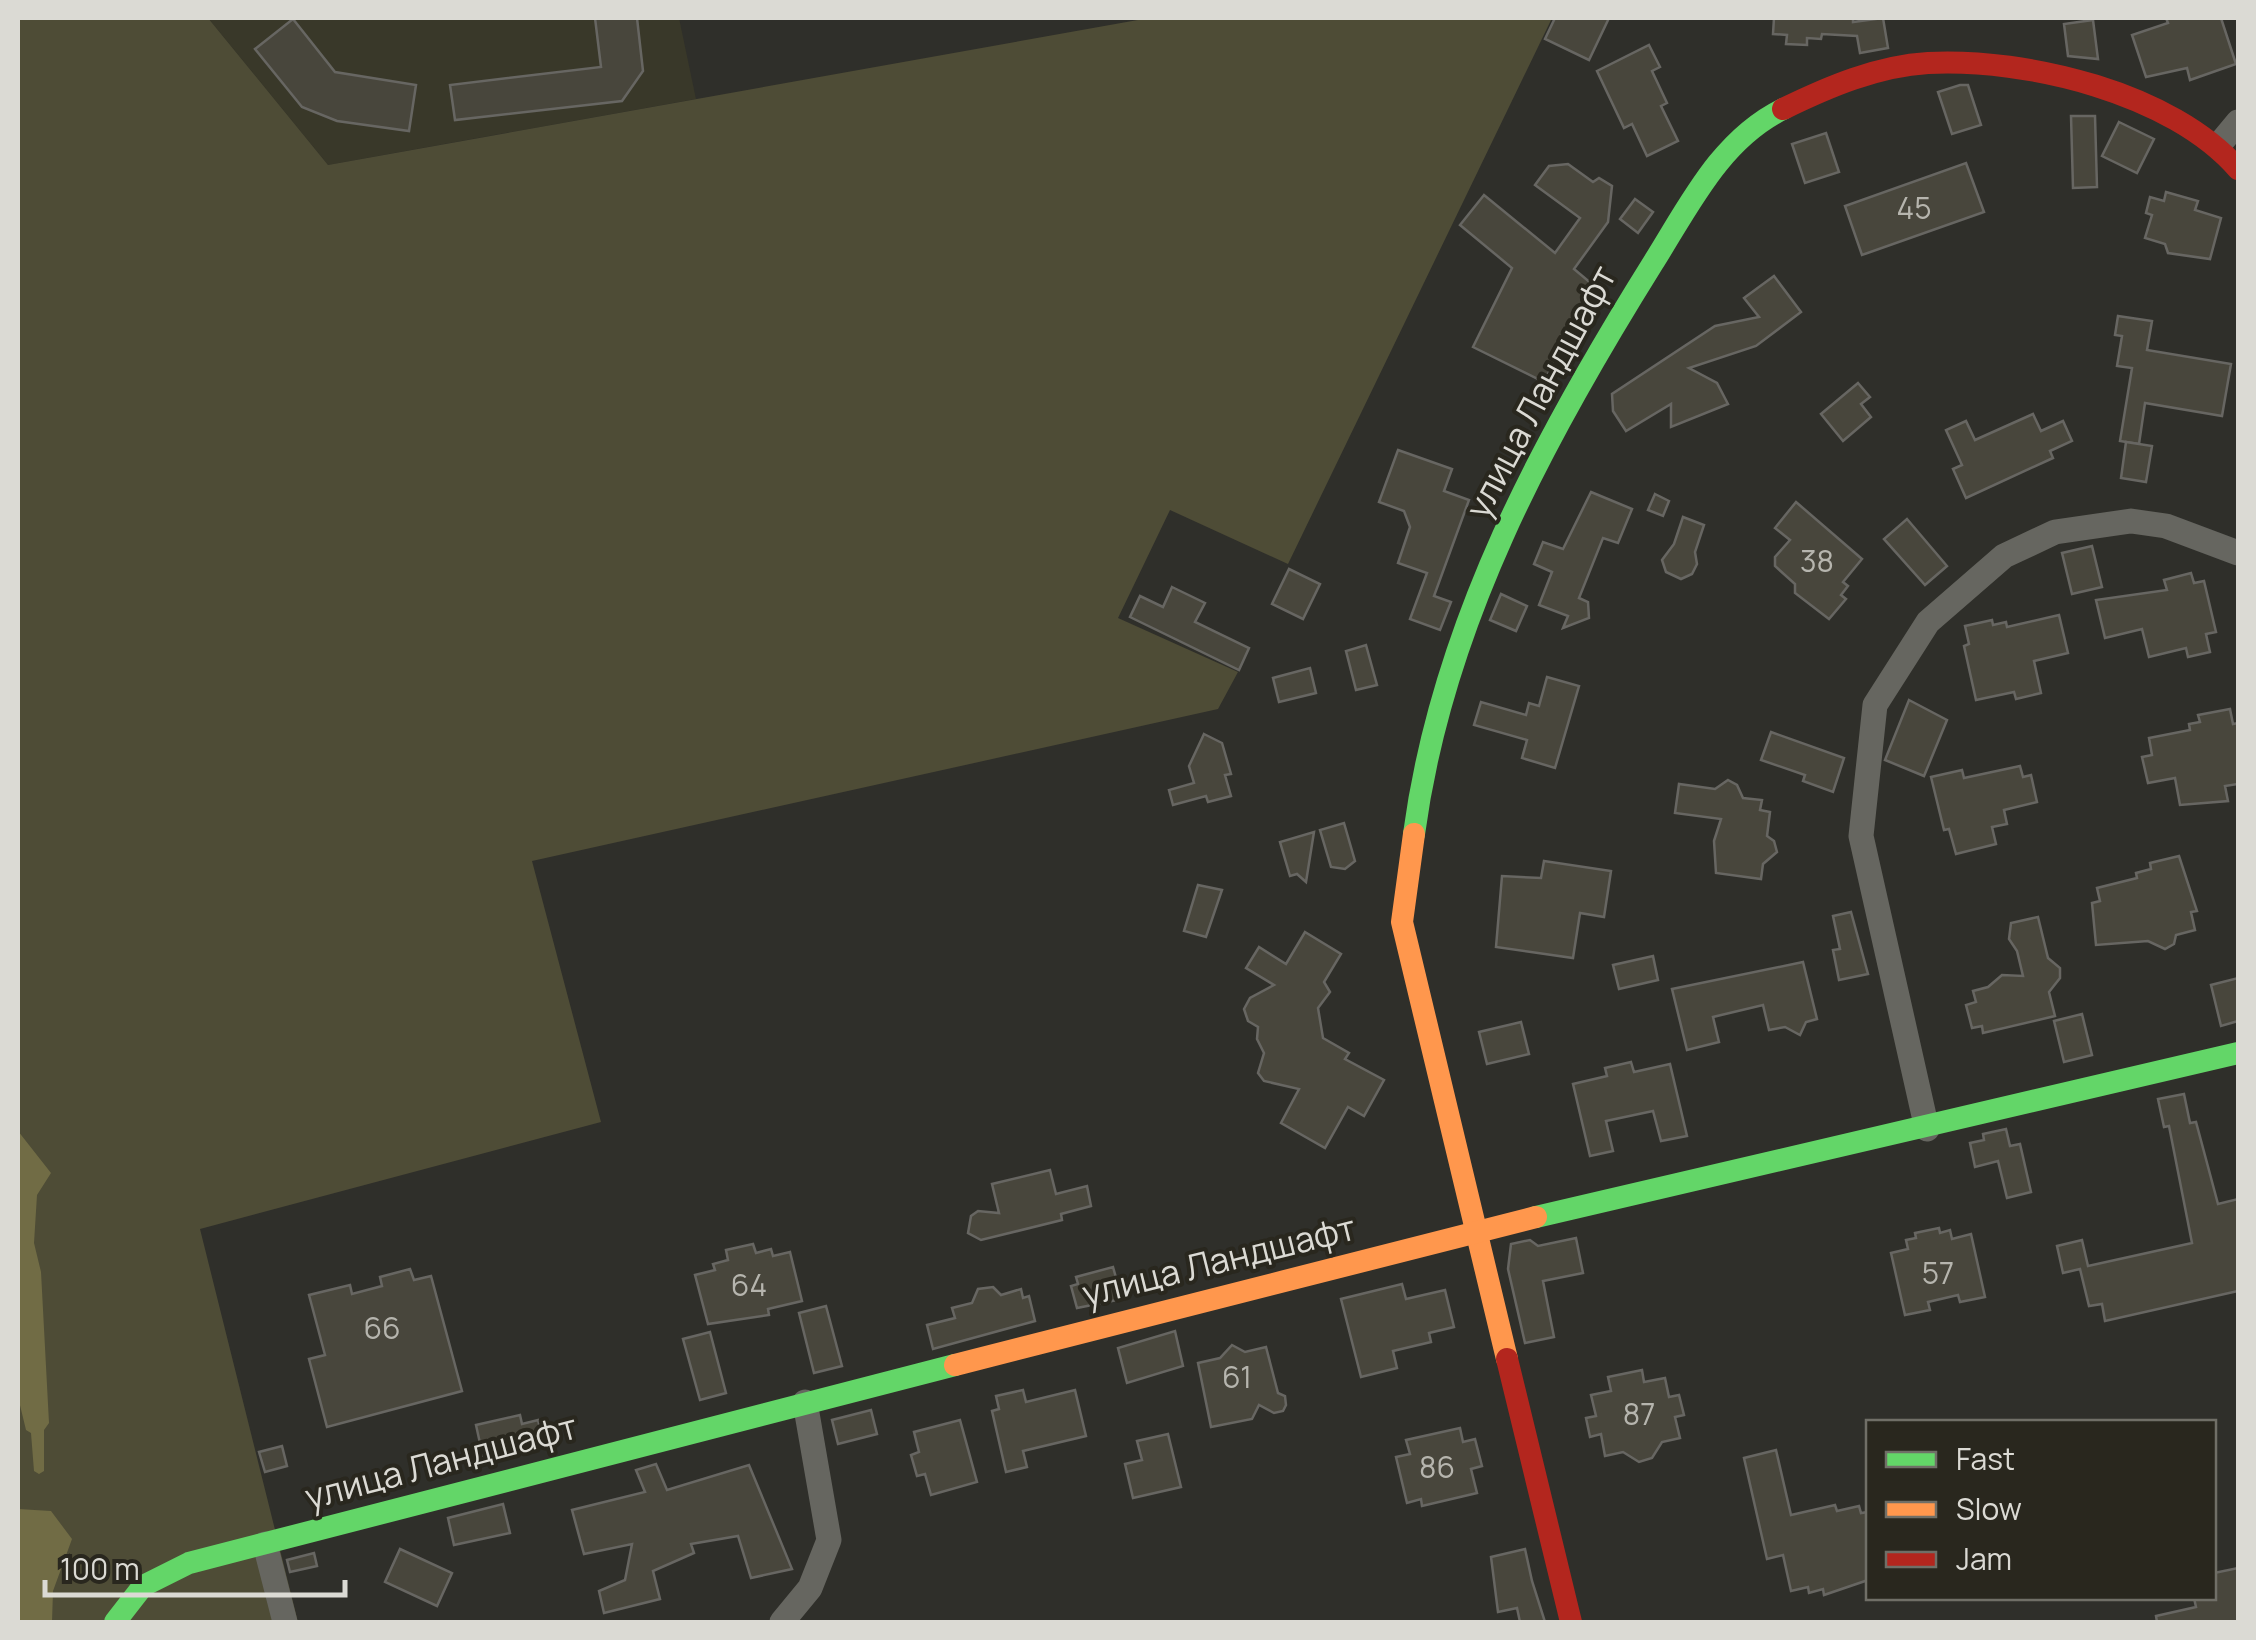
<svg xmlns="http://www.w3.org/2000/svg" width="2256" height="1640" viewBox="0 0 2256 1640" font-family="Manrope,sans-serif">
<rect width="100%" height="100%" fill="#2f2f2a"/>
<polygon fill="#393829" points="208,18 679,18 696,99 328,165"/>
<polygon fill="#4e4c36" points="18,18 208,18 328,165 1149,18 1552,18 1288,564 1170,510 1118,618 1238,672 1218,709 532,861 601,1122 200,1229 298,1622 18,1622"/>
<g fill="#716c45">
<polygon points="18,1131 51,1173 37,1195 34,1243 41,1272 49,1423 44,1430 44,1471 39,1474 34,1471 31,1433 26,1430 18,1397"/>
<polygon points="18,1509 51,1511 72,1539 53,1591 52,1622 18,1622"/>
</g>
<g fill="#48463c" stroke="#676662" stroke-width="2.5">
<polygon points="595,18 637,18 643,71 622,101 455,120 450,85 601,67"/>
<polygon points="1555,18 1609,18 1589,60 1545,39"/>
<polygon points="1774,18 1853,18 1853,22 1883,18 1888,48 1860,53 1857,36 1822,34 1821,39 1807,38 1807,45 1786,44 1787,35 1773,34"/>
<polygon points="2166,18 2221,18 2236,64 2190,80 2187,68 2146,77 2132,35 2168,23"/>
<polygon points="293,19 335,72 416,85 409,131 337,121 302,107 255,49"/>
<polygon points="2093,20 2098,59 2068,56 2064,24"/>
<polygon points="1649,45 1660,67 1652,71 1667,103 1661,106 1678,141 1647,156 1632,124 1624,128 1597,71"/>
<polygon points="1960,85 1968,85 1981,125 1952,134 1938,92"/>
<polygon points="2071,116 2095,116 2097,187 2073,188"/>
<polygon points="2119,122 2154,139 2137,173 2102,156"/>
<polygon points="1826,133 1839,172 1805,183 1792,144"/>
<polygon points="1966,163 1984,212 1862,255 1845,206"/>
<polygon points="1568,164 1593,182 1599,178 1612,186 1608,222 1574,269 1592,284 1544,382 1473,347 1512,268 1460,225 1484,195 1555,253 1580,218 1535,185 1549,166"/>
<polygon points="2166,192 2198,201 2195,210 2221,218 2210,259 2168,253 2165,244 2145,238 2152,215 2146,213 2150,197 2164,201"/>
<polygon points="1635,199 1653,212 1638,233 1620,219"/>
<polygon points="1774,276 1801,312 1756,346 1689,368 1717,383 1728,404 1671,427 1671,404 1626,431 1613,411 1612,394 1715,326 1759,317 1744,298"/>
<polygon points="2118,316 2152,321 2147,350 2231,364 2222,416 2145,403 2139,444 2120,441 2132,368 2117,366 2122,336 2115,335"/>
<polygon points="1858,383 1870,397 1861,404 1871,417 1843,441 1821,414"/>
<polygon points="2033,414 2041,431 2063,421 2072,441 2050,451 2053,458 1966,498 1953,469 1962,465 1946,430 1966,421 1975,440"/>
<polygon points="2126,442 2152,446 2146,482 2121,478"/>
<polygon points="1398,450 1452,469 1444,491 1469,500 1434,596 1451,602 1440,630 1410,619 1427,573 1398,563 1410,527 1404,511 1379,502"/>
<polygon points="1591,492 1632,509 1618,543 1603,538 1579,598 1588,602 1589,618 1563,628 1568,616 1539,605 1552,572 1534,564 1543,542 1563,549"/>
<polygon points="1655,494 1669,501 1663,516 1648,510"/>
<polygon points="1796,502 1862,559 1843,582 1848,586 1841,595 1846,599 1829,619 1795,593 1795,584 1775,566 1775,557 1790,540 1775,528"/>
<polygon points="1683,517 1704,525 1695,552 1697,564 1692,574 1681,579 1666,572 1662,560 1674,544"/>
<polygon points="1907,519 1947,566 1925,585 1884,539"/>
<polygon points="2092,546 2102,587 2072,594 2062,553"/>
<polygon points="1289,569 1320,584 1303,619 1272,604"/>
<polygon points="2191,573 2194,583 2204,581 2216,632 2206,634 2210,652 2188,657 2186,648 2149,657 2142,629 2105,638 2096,600 2167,590 2164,580"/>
<polygon points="1172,587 1205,603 1195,622 1249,648 1239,670 1130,617 1140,596 1163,607"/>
<polygon points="1501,594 1527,606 1516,631 1490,620"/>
<polygon points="2059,615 2068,653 2034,661 2041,693 2016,699 2014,692 1976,700 1964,646 1969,644 1965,626 1992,620 1993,625 2006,622 2007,627"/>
<polygon points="1366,645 1377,685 1356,690 1346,651"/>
<polygon points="1310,668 1316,693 1279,702 1273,678"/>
<polygon points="1547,677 1579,686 1555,768 1522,758 1527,740 1474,725 1481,702 1526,715 1529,703 1539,706"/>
<polygon points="1909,700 1947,720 1924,776 1885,760"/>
<polygon points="2230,709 2233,724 2238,723 2238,784 2225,786 2228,801 2180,805 2175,778 2148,783 2142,757 2152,755 2149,738 2190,730 2189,724 2200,722 2198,715"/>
<polygon points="1771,732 1844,758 1833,792 1803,781 1805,775 1761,760"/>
<polygon points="1204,734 1222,743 1231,774 1225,775 1231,796 1208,802 1206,796 1173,805 1169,790 1194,783 1189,766"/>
<polygon points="2020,766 2023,777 2031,775 2037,802 2004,810 2007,824 1992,827 1996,844 1956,854 1949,829 1944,830 1931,777 1962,770 1964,778"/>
<polygon points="1728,780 1737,785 1743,798 1762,800 1760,810 1770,812 1767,836 1774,841 1777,852 1763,864 1761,879 1716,873 1714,841 1721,819 1675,813 1679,784 1715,789"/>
<polygon points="1344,823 1355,861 1345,869 1331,867 1320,830"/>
<polygon points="1314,832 1306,882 1297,874 1290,876 1280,842"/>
<polygon points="2179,856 2197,911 2191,912 2195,930 2176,935 2174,944 2165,949 2148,941 2096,945 2092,903 2100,901 2097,888 2137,878 2136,873 2151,869 2150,863"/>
<polygon points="1544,861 1611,871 1604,917 1580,913 1573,958 1496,947 1502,876 1541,878"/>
<polygon points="1198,885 1222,890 1206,937 1184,931"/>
<polygon points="1851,912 1868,974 1839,980 1833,950 1840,949 1833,916"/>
<polygon points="2038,917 2048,958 2060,968 2060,978 2049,992 2055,1016 1983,1033 1982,1026 1972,1028 1966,1005 1976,1002 1973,991 1988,987 2002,975 2023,976 2017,951 2009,939 2011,923"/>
<polygon points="1305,932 1341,954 1324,982 1330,992 1318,1008 1323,1038 1349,1053 1345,1059 1384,1080 1364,1116 1348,1107 1325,1148 1281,1123 1299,1089 1264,1081 1258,1073 1264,1053 1257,1039 1258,1027 1248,1021 1244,1009 1250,998 1274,985 1246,968 1259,947 1286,964"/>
<polygon points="1653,956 1658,980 1619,989 1613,965"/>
<polygon points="1803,962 1817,1019 1806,1022 1800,1035 1785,1027 1769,1030 1763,1005 1713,1017 1719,1042 1687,1050 1672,989"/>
<polygon points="2238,978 2238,1021 2221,1026 2211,985"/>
<polygon points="2082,1014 2092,1055 2064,1062 2054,1021"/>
<polygon points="1521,1022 1529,1054 1487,1064 1479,1032"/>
<polygon points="1631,1062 1634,1072 1670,1064 1687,1136 1661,1141 1653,1111 1606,1121 1613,1151 1590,1156 1573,1084 1607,1076 1605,1068"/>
<polygon points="2184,1094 2190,1123 2196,1122 2218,1204 2238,1199 2238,1291 2105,1321 2102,1304 2089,1306 2080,1269 2063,1273 2057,1246 2082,1240 2088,1266 2192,1243 2169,1126 2164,1127 2158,1099"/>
<polygon points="2006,1129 2010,1146 2020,1144 2031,1192 2007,1198 1998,1161 1975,1167 1970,1143 1984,1140 1983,1134"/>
<polygon points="1050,1170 1056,1194 1087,1186 1091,1206 1061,1214 1062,1220 981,1240 968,1233 971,1216 978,1211 999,1213 992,1184"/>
<polygon points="1939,1228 1940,1233 1950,1230 1952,1239 1971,1234 1985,1297 1960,1302 1958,1295 1928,1302 1930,1310 1905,1315 1891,1253 1908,1249 1906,1240 1916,1238 1915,1233"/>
<polygon points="1576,1238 1583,1273 1543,1281 1554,1337 1525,1343 1508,1269 1511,1244 1530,1240 1538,1246"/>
<polygon points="753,1244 756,1253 771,1249 773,1256 790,1252 802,1301 768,1309 769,1315 708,1324 695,1275 715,1270 713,1264 728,1260 726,1250"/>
<polygon points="1113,1267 1122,1299 1077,1308 1071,1286 1078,1284 1076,1277"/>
<polygon points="410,1269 414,1280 431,1276 462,1391 327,1427 309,1359 325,1355 309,1295 350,1285 352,1294 382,1286 380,1277"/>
<polygon points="1402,1284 1406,1299 1445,1290 1454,1327 1429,1333 1431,1342 1393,1351 1397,1368 1361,1377 1341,1299"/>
<polygon points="993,1287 1001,1295 1021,1289 1023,1298 1029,1296 1035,1321 933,1349 927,1325 955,1318 952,1308 972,1303 978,1289"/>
<polygon points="826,1306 842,1366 814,1373 799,1313"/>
<polygon points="1175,1331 1183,1366 1127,1383 1118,1348"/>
<polygon points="710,1332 726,1393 700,1400 683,1339"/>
<polygon points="1232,1345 1245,1352 1266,1347 1278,1393 1285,1396 1286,1405 1283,1411 1274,1413 1259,1405 1252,1419 1211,1427 1198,1363 1220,1358"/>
<polygon points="1642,1370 1644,1382 1665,1378 1669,1397 1679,1395 1684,1415 1675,1417 1680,1438 1662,1442 1652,1458 1639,1462 1623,1452 1605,1456 1601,1434 1590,1437 1586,1418 1596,1416 1591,1395 1611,1391 1608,1377"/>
<polygon points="1023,1390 1026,1402 1075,1390 1086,1436 1023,1451 1027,1467 1006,1472 992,1411 999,1409 996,1396"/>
<polygon points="871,1410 877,1434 838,1444 832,1420"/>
<polygon points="520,1415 522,1424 538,1420 544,1444 483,1457 476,1425"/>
<polygon points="960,1420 977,1482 931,1495 925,1474 917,1476 911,1455 919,1452 914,1432"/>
<polygon points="1460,1428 1463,1442 1475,1439 1482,1466 1471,1469 1477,1493 1422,1506 1421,1499 1407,1503 1396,1457 1410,1454 1406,1440"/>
<polygon points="1168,1434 1181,1487 1133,1498 1125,1464 1142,1460 1137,1441"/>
<polygon points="282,1446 287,1466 265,1472 259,1452"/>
<polygon points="1776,1450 1791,1515 1835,1505 1837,1511 1859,1506 1861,1513 1868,1512 1868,1580 1824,1595 1823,1589 1809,1593 1808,1587 1791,1591 1783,1555 1767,1559 1744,1458"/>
<polygon points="656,1464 667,1490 749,1465 792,1569 751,1578 738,1536 691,1544 694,1553 653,1571 660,1599 604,1613 599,1591 625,1580 632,1544 584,1554 572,1510 645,1492 636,1470"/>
<polygon points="503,1504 510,1533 454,1545 448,1518"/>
<polygon points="400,1549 452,1573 437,1606 385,1582"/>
<polygon points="1525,1549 1532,1581 1545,1622 1520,1622 1517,1608 1498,1612 1491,1557"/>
<polygon points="314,1553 317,1566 290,1572 287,1560"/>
<polygon points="2238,1568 2238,1622 2157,1622 2156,1616 2196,1607 2194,1598 2214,1598 2214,1573"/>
</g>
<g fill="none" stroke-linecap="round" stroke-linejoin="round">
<g stroke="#666660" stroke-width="25">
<polyline points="2218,146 2238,122"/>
<polyline points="1927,1129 1861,836 1875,705 1928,622 2004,556 2055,532 2131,521 2166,526 2238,553"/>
<polyline points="265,1544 285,1622"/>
<polyline points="782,1622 810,1588 829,1540 805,1402"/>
</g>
<g stroke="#63d668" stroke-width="22">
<path d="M 1414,834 C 1442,625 1543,439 1653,263 C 1689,206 1720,140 1783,109"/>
<polyline points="1536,1217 2238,1053"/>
<polyline points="115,1622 143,1586 189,1563 955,1365"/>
</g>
<g stroke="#ff974d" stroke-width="22">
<polyline points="1414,834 1402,922 1507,1359"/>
<polyline points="955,1365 1536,1217"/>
</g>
<g stroke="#b3261e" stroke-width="22">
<path d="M 1783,109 C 1828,87 1877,66 1928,63 C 2027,58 2172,93 2238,169"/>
<polyline points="1507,1359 1571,1622"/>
</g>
</g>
<g text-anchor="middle" stroke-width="8" stroke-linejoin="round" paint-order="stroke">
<g font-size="30" fill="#b6b5ae">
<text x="1914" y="219">45</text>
<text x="1817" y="572">38</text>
<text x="1938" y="1284">57</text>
<text x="749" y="1296">64</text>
<text x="382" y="1339">66</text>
<text x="1237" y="1388">61</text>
<text x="1639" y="1425">87</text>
<text x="1437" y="1478">86</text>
</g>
<g font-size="35" fill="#dbdad4" stroke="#29271e">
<text transform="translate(1541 392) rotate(-62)" y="12">улица Ландшафт</text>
<text transform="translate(1219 1261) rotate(-14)" y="12">улица Ландшафт</text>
<text transform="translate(441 1462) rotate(-15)" y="12">улица Ландшафт</text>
</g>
</g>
<rect width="2256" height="1640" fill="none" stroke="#dbdad4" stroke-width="40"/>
<rect x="1866" y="1420" width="350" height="180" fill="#29271e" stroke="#706f67" stroke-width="2.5"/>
<rect x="1886" y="1452" width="50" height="15" fill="#63d668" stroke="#706f67" stroke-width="2.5"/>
<text x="1956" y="1470" font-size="30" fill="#dbdad4">Fast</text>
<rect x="1886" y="1502" width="50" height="15" fill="#ff974d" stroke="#706f67" stroke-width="2.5"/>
<text x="1956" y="1520" font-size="30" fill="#dbdad4">Slow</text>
<rect x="1886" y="1552" width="50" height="15" fill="#b3261e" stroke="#706f67" stroke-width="2.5"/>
<text x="1956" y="1570" font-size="30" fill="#dbdad4">Jam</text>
<path d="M45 1580v15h300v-15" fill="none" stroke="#dbdad4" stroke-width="5"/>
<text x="60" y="1580" font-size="30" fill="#dbdad4" stroke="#29271e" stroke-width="8" paint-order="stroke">100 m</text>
</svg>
